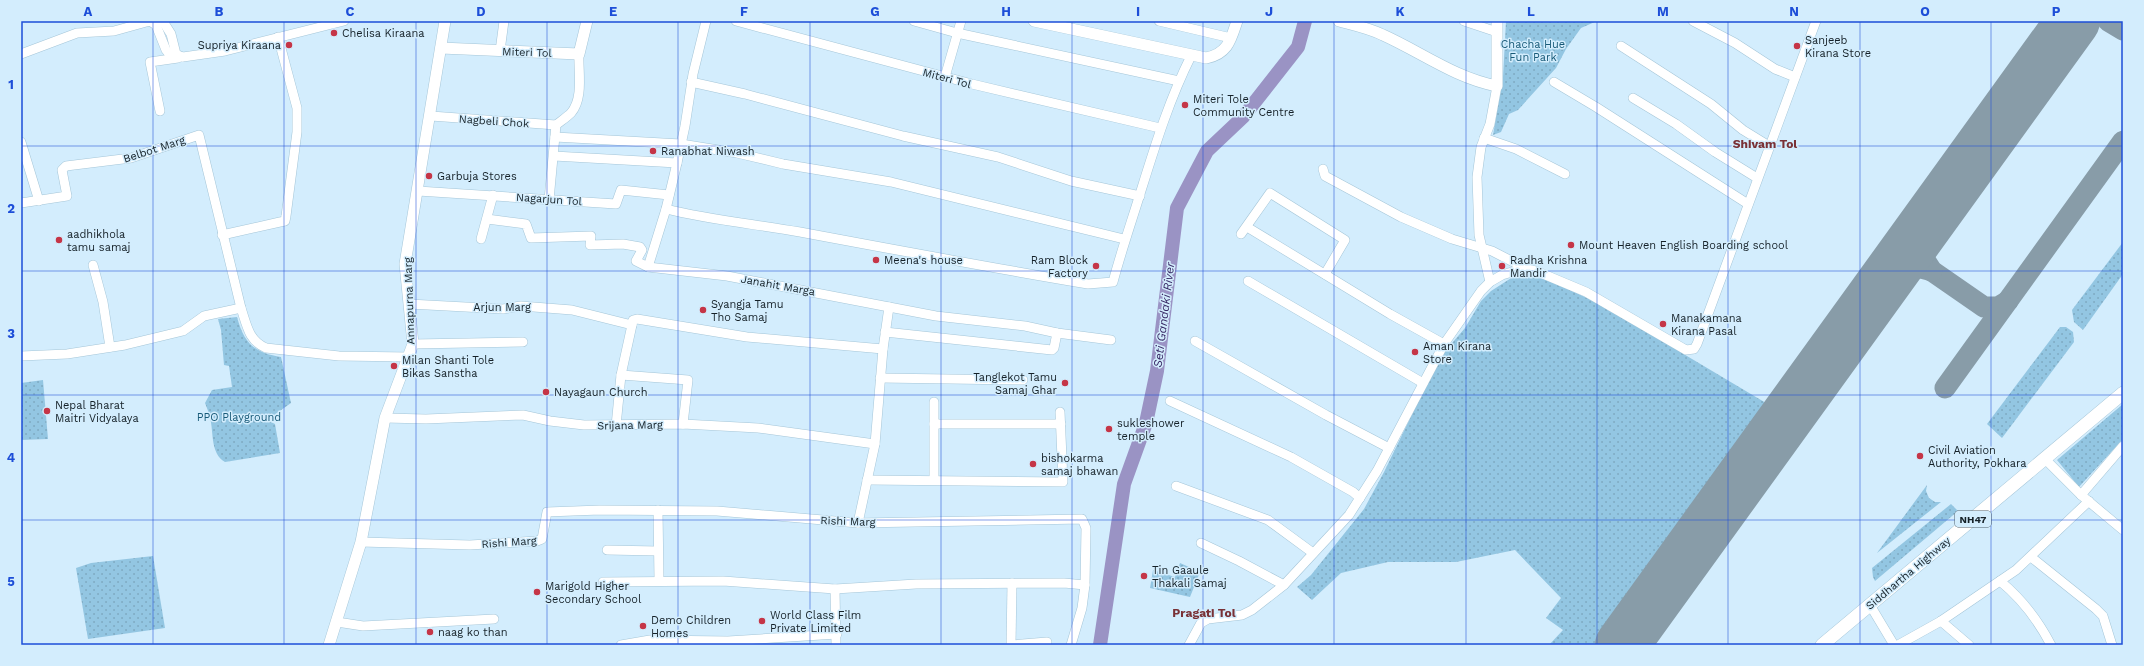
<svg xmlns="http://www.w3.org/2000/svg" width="2144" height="666" viewBox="0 0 2144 666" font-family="'Work Sans',sans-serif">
<defs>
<pattern id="grass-dots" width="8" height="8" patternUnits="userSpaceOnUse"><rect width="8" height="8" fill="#93c6e2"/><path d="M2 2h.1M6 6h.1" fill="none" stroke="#7eaac2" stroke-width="1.8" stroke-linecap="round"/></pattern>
</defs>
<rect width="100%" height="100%" fill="#d3edfd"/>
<g fill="url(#grass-dots)">
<polygon points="1506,21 1597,21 1581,28 1566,49 1556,68 1518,110 1509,114 1501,132 1493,135 1503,77"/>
<polygon points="2123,242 2123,274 2083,330 2074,322 2072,310"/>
<path d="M 1519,273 L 1527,273 C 1589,294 1633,323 1687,356 C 1715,373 1743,389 1771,406 L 1596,645 L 1549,645 L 1563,630 L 1546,618 L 1561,598 L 1515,550 L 1456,562 L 1388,562 L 1341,573 L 1312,600 L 1297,587 L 1311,575 L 1364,509 L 1384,472 L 1440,357 L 1465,328 L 1481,301 L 1491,291 Z"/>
<path d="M 237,317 C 244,343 254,353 281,357 L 291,403 L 267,420 L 275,424 L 280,453 L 225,462 C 210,453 214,433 210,418 C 209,413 207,408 205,403 L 212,390 L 232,387 L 229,366 L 224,365 L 221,330 L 218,319 Z"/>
<polygon points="2060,327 2066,327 2073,332 2074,342 2002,438 1987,424"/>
<polygon points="43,380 48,439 21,440 21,383"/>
<polygon points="2123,404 2123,439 2079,487 2057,460"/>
<polygon points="1927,485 1926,491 1929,498 1935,502 1941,502 1877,553"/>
<polygon points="1951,504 1958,511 1875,581 1873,577 1872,568"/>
<polygon points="153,556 165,628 88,639 76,568 91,563"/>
<polygon points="1180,563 1200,572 1190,597 1150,588 1153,570 1175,577"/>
</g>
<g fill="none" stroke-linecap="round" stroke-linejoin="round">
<polyline stroke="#9a93c4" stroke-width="14" points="1100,645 1124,484 1146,423 1157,371 1177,208 1207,151 1243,117 1298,47 1305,21"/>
<g stroke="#889ca8" stroke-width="21">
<polyline points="2108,21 2123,30"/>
<polyline points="2067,29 2078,21"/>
<polyline points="1928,221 1923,230 1920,244 1923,257 1932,271 1984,307 1998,307 2008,301"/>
<path d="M 1884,283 C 1898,267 1912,264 1932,271"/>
<polyline points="1945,388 2123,141"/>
</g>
<polyline stroke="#889ca8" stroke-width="54" points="1622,645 2073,21"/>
<defs>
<g id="minor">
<polyline points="151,21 164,23 171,34 176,54 182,57"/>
<polyline points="736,21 972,84 1160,128"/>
<polyline points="914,21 957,33 1179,81"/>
<polyline points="1159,21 1231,38"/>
<polyline points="1464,21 1497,32"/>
<polyline points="1693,21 1735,43 1775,69 1795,77"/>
<polyline points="1621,46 1711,104 1743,130 1769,146"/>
<polyline points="500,51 504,21"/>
<polyline points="21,54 77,33 114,31 150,21 156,25 166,50 170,55 183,57 225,51 344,21"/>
<polyline points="945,77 961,21"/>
<polyline points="691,82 745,94 903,136 998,157 1071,181 1140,196"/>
<polyline points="1554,82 1596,107 1748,204"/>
<polyline points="1633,98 1676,124 1715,152 1757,178"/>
<polyline points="160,111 150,62 178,58"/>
<polyline points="431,116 556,125"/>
<polyline points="555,137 681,144 737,153 783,164 891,182 1124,239"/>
<polyline points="1484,138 1516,149 1565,174"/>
<polyline points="21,142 39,201"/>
<polyline points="554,156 677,163"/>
<polyline points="1323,169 1325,176 1401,217 1452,239 1492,251 1525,268"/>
<polyline points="418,191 616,204 621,190 669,195"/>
<path d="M 549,200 L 556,125 C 561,121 567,117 571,113 C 584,98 578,71 579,54"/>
<path d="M 21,203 L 67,196 L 62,170 L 66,166 L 131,158 L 199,135 L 241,308 C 247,326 249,341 266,348 L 339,356 L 409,357"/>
<path d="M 666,209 C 710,220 755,224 800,232 C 896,250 992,268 1088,284 L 1113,282 C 1121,252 1131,223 1140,194 C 1155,146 1169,100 1191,56"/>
<polyline points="487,219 526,224 531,238 591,236 590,245 623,244 640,247 642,250 636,261 648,267 727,276 936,316 1025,326 1057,333 1111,340"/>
<polyline points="1247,227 1390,314 1444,344"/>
<polyline points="1241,234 1270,193 1345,240 1325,274"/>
<polyline points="222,235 280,222 285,221 286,216 297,132 297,108 278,37"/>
<polyline points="481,239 493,195"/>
<polyline points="93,265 103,302 110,347"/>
<polyline points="648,267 666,209 677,163 685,126 693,74 706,21"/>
<polyline points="1248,281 1423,383"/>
<polyline points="1490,282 1479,235 1477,177 1481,147 1490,124 1497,86"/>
<polyline points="409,304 503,309 521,306 572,310 632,325 633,320 637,319 747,337 883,349"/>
<polyline points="885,332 1052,350 1054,348 1057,333"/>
<polyline points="1195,341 1326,415 1389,448"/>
<polyline points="413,344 523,342"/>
<polyline points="21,356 67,354 125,345 183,331 204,316 241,308"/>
<polyline points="621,375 688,380 683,424"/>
<polyline points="880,378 1023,380"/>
<polyline points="1170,401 1291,457 1353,492 1360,498"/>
<polyline points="385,418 426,419 523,415 550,421 584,425 683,424 758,428 875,444"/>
<polyline points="934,424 1061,424"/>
<polyline points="616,426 621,375 632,325"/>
<polyline points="2045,459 2081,495 2123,530"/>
<polyline points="867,480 1063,482 1060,412"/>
<polyline points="934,480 934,402"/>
<polyline points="1176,486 1268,520 1313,553"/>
<polyline points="2081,495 2123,446"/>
<polyline points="658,510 659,580"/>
<polyline points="858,523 875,444 883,349 889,307"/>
<polyline points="361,542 470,545 537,541 542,539 547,512 600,510 717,511 858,523 1082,519 1086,528 1085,585 1082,608 1071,645"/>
<polyline points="1201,543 1239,561 1284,585"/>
<polyline points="607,550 658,551"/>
<polyline points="2031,557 2096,609 2103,616 2112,645"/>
<path d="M 2000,581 C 2022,599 2038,620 2051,645"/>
<polyline points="603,582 723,581 835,589 916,584 1064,583 1085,585"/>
<polyline points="835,589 836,645"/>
<polyline points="1870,605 1894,645"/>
<polyline points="1941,621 1969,645"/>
<polyline points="337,622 363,626 494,619"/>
<polyline points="621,645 650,640 728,641 837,634"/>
<polyline points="1011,645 1012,583"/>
<polyline points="1011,645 1047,642"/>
<polyline points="1189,645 1201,623 1208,619 1242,615 1252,610 1284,585 1349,515 1377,471 1444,344 1481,291 1490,282 1502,275 1525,268 1536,271 1586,292 1686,350 1694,349 1697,344 1816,21"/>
<polyline points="1898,645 1941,621 2016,570 2089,501"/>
</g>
<g id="major">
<path d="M 1034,21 L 1206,58 C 1228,54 1231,39 1237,21"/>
<path d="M 1339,21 C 1354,25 1369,28 1383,35 C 1421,52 1455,78 1497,86 L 1497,21"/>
<polyline points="441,48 579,54 587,21"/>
<polyline points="329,645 361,542 385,418 413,344 405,264 445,21"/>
</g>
<polyline id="highway" points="1822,645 2123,393"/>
</defs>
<use href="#minor" stroke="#a5c6d8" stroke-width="10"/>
<use href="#major" stroke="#a5c6d8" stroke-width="12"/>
<use href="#highway" stroke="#a5c6d8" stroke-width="14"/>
<use href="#minor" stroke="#fff" stroke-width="9"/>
<use href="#major" stroke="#fff" stroke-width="11"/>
<use href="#highway" stroke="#fff" stroke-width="13"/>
</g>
<path fill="none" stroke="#1d4ed8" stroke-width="1" stroke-opacity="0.55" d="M 153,21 L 153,645M 284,21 L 284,645M 416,21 L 416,645M 547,21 L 547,645M 678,21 L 678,645M 810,21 L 810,645M 941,21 L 941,645M 1072,21 L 1072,645M 1203,21 L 1203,645M 1334,21 L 1334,645M 1466,21 L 1466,645M 1597,21 L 1597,645M 1728,21 L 1728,645M 1860,21 L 1860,645M 1991,21 L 1991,645M 21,146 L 2123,146M 21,271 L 2123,271M 21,395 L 2123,395M 21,520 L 2123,520"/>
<g fill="#c53547" stroke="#d3edfd" stroke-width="1.5">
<circle cx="334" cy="33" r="4"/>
<circle cx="289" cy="45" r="4"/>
<circle cx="1797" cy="46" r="4"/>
<circle cx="1185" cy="105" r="4"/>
<circle cx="653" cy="151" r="4"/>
<circle cx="429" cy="176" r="4"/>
<circle cx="59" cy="240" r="4"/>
<circle cx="1571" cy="245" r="4"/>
<circle cx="876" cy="260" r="4"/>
<circle cx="1096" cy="266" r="4"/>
<circle cx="1502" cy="266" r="4"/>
<circle cx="703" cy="310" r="4"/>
<circle cx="1663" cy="324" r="4"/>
<circle cx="1415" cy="352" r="4"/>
<circle cx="394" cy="366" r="4"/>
<circle cx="1065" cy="383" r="4"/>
<circle cx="546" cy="392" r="4"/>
<circle cx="47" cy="411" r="4"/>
<circle cx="1109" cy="429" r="4"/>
<circle cx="1920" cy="456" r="4"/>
<circle cx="1033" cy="464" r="4"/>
<circle cx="1144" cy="576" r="4"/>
<circle cx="537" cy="592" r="4"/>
<circle cx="762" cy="621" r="4"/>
<circle cx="643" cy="626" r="4"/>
<circle cx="430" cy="632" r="4"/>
</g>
<g text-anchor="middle" stroke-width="3" stroke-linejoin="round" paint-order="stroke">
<rect fill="#d3edfd" stroke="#4e5e68" stroke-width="1" x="1955" y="511" width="36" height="16" rx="3"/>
<g font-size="10" font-weight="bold" fill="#152128">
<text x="1973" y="523">NH47</text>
</g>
<g font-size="11" fill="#152128" stroke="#d3edfd" text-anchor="start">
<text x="342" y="37">Chelisa Kiraana</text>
<text x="1805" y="44">Sanjeeb<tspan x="1805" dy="13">Kirana Store</tspan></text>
<text x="281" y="49" text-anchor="end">Supriya Kiraana</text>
<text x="1193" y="103">Miteri Tole<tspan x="1193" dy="13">Community Centre</tspan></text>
<text x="661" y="155">Ranabhat Niwash</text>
<text x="437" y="180">Garbuja Stores</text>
<text x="67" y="238">aadhikhola<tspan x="67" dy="13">tamu samaj</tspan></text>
<text x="1579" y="249">Mount Heaven English Boarding school</text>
<text x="884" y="264">Meena's house</text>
<text x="1088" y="264" text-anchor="end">Ram Block<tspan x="1088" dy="13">Factory</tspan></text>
<text x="1510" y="264">Radha Krishna<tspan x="1510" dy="13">Mandir</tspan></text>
<text x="711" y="308">Syangja Tamu<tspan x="711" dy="13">Tho Samaj</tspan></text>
<text x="1671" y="322">Manakamana<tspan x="1671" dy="13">Kirana Pasal</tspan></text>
<text x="1423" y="350">Aman Kirana<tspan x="1423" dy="13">Store</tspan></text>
<text x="402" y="364">Milan Shanti Tole<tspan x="402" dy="13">Bikas Sanstha</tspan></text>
<text x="1057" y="381" text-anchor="end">Tanglekot Tamu<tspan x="1057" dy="13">Samaj Ghar</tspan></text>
<text x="554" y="396">Nayagaun Church</text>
<text x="55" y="409">Nepal Bharat<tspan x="55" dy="13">Maitri Vidyalaya</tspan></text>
<text x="1117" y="427">sukleshower<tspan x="1117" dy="13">temple</tspan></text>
<text x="1928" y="454">Civil Aviation<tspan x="1928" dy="13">Authority, Pokhara</tspan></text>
<text x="1041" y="462">bishokarma<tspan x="1041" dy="13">samaj bhawan</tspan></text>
<text x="1152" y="574">Tin Gaaule<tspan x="1152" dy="13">Thakali Samaj</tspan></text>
<text x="545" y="590">Marigold Higher<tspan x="545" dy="13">Secondary School</tspan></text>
<text x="770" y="619">World Class Film<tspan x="770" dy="13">Private Limited</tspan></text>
<text x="651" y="624">Demo Children<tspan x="651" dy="13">Homes</tspan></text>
<text x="438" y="636">naag ko than</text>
</g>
<g font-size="11" fill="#185a78" stroke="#d3edfd">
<text x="1533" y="48">Chacha Hue<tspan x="1533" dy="13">Fun Park</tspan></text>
<text x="239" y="421">PPO Playground</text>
</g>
<g font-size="11" fill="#152128" stroke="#d3edfd">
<text transform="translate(527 52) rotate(2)" y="4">Miteri Tol</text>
<text transform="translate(947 78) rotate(15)" y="4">Miteri Tol</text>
<text transform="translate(494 121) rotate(4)" y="4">Nagbeli Chok</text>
<text transform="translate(154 149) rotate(-18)" y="4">Belbot Marg</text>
<text transform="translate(549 199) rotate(4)" y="4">Nagarjun Tol</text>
<text transform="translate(778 285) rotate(10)" y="4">Janahit Marga</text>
<text transform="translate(409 301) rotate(-92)" y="4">Annapurna Marg</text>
<text x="502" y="311">Arjun Marg</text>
<text transform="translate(630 425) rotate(-1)" y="4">Srijana Marg</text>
<text transform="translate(848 521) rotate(2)" y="4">Rishi Marg</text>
<text transform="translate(509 542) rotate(-4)" y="4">Rishi Marg</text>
<text transform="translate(1908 573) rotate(-40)" y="4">Siddhartha Highway</text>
</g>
<g font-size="12" font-weight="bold" fill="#793136" stroke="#d3edfd">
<text x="1765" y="148">Shivam Tol</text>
<text x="1204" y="617">Pragati Tol</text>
</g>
<g font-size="12" font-style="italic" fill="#392a66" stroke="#d3edfd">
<text transform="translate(1164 315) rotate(-83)" y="4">Seti Gandaki River</text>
</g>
</g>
<rect width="2144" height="666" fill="none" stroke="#d3edfd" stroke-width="44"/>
<rect x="22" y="22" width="2100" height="622" fill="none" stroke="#1d4ed8" stroke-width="1.5"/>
<g font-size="13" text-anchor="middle" font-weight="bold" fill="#1d4ed8">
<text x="88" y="16">A</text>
<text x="219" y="16">B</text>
<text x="350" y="16">C</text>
<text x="481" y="16">D</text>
<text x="613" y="16">E</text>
<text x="744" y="16">F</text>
<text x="875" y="16">G</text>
<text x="1006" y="16">H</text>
<text x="1138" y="16">I</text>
<text x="1269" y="16">J</text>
<text x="1400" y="16">K</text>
<text x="1531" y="16">L</text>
<text x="1663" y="16">M</text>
<text x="1794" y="16">N</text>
<text x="1925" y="16">O</text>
<text x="2056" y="16">P</text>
<text x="11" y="89">1</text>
<text x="11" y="213">2</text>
<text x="11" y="338">3</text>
<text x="11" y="462">4</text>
<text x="11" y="586">5</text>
</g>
</svg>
